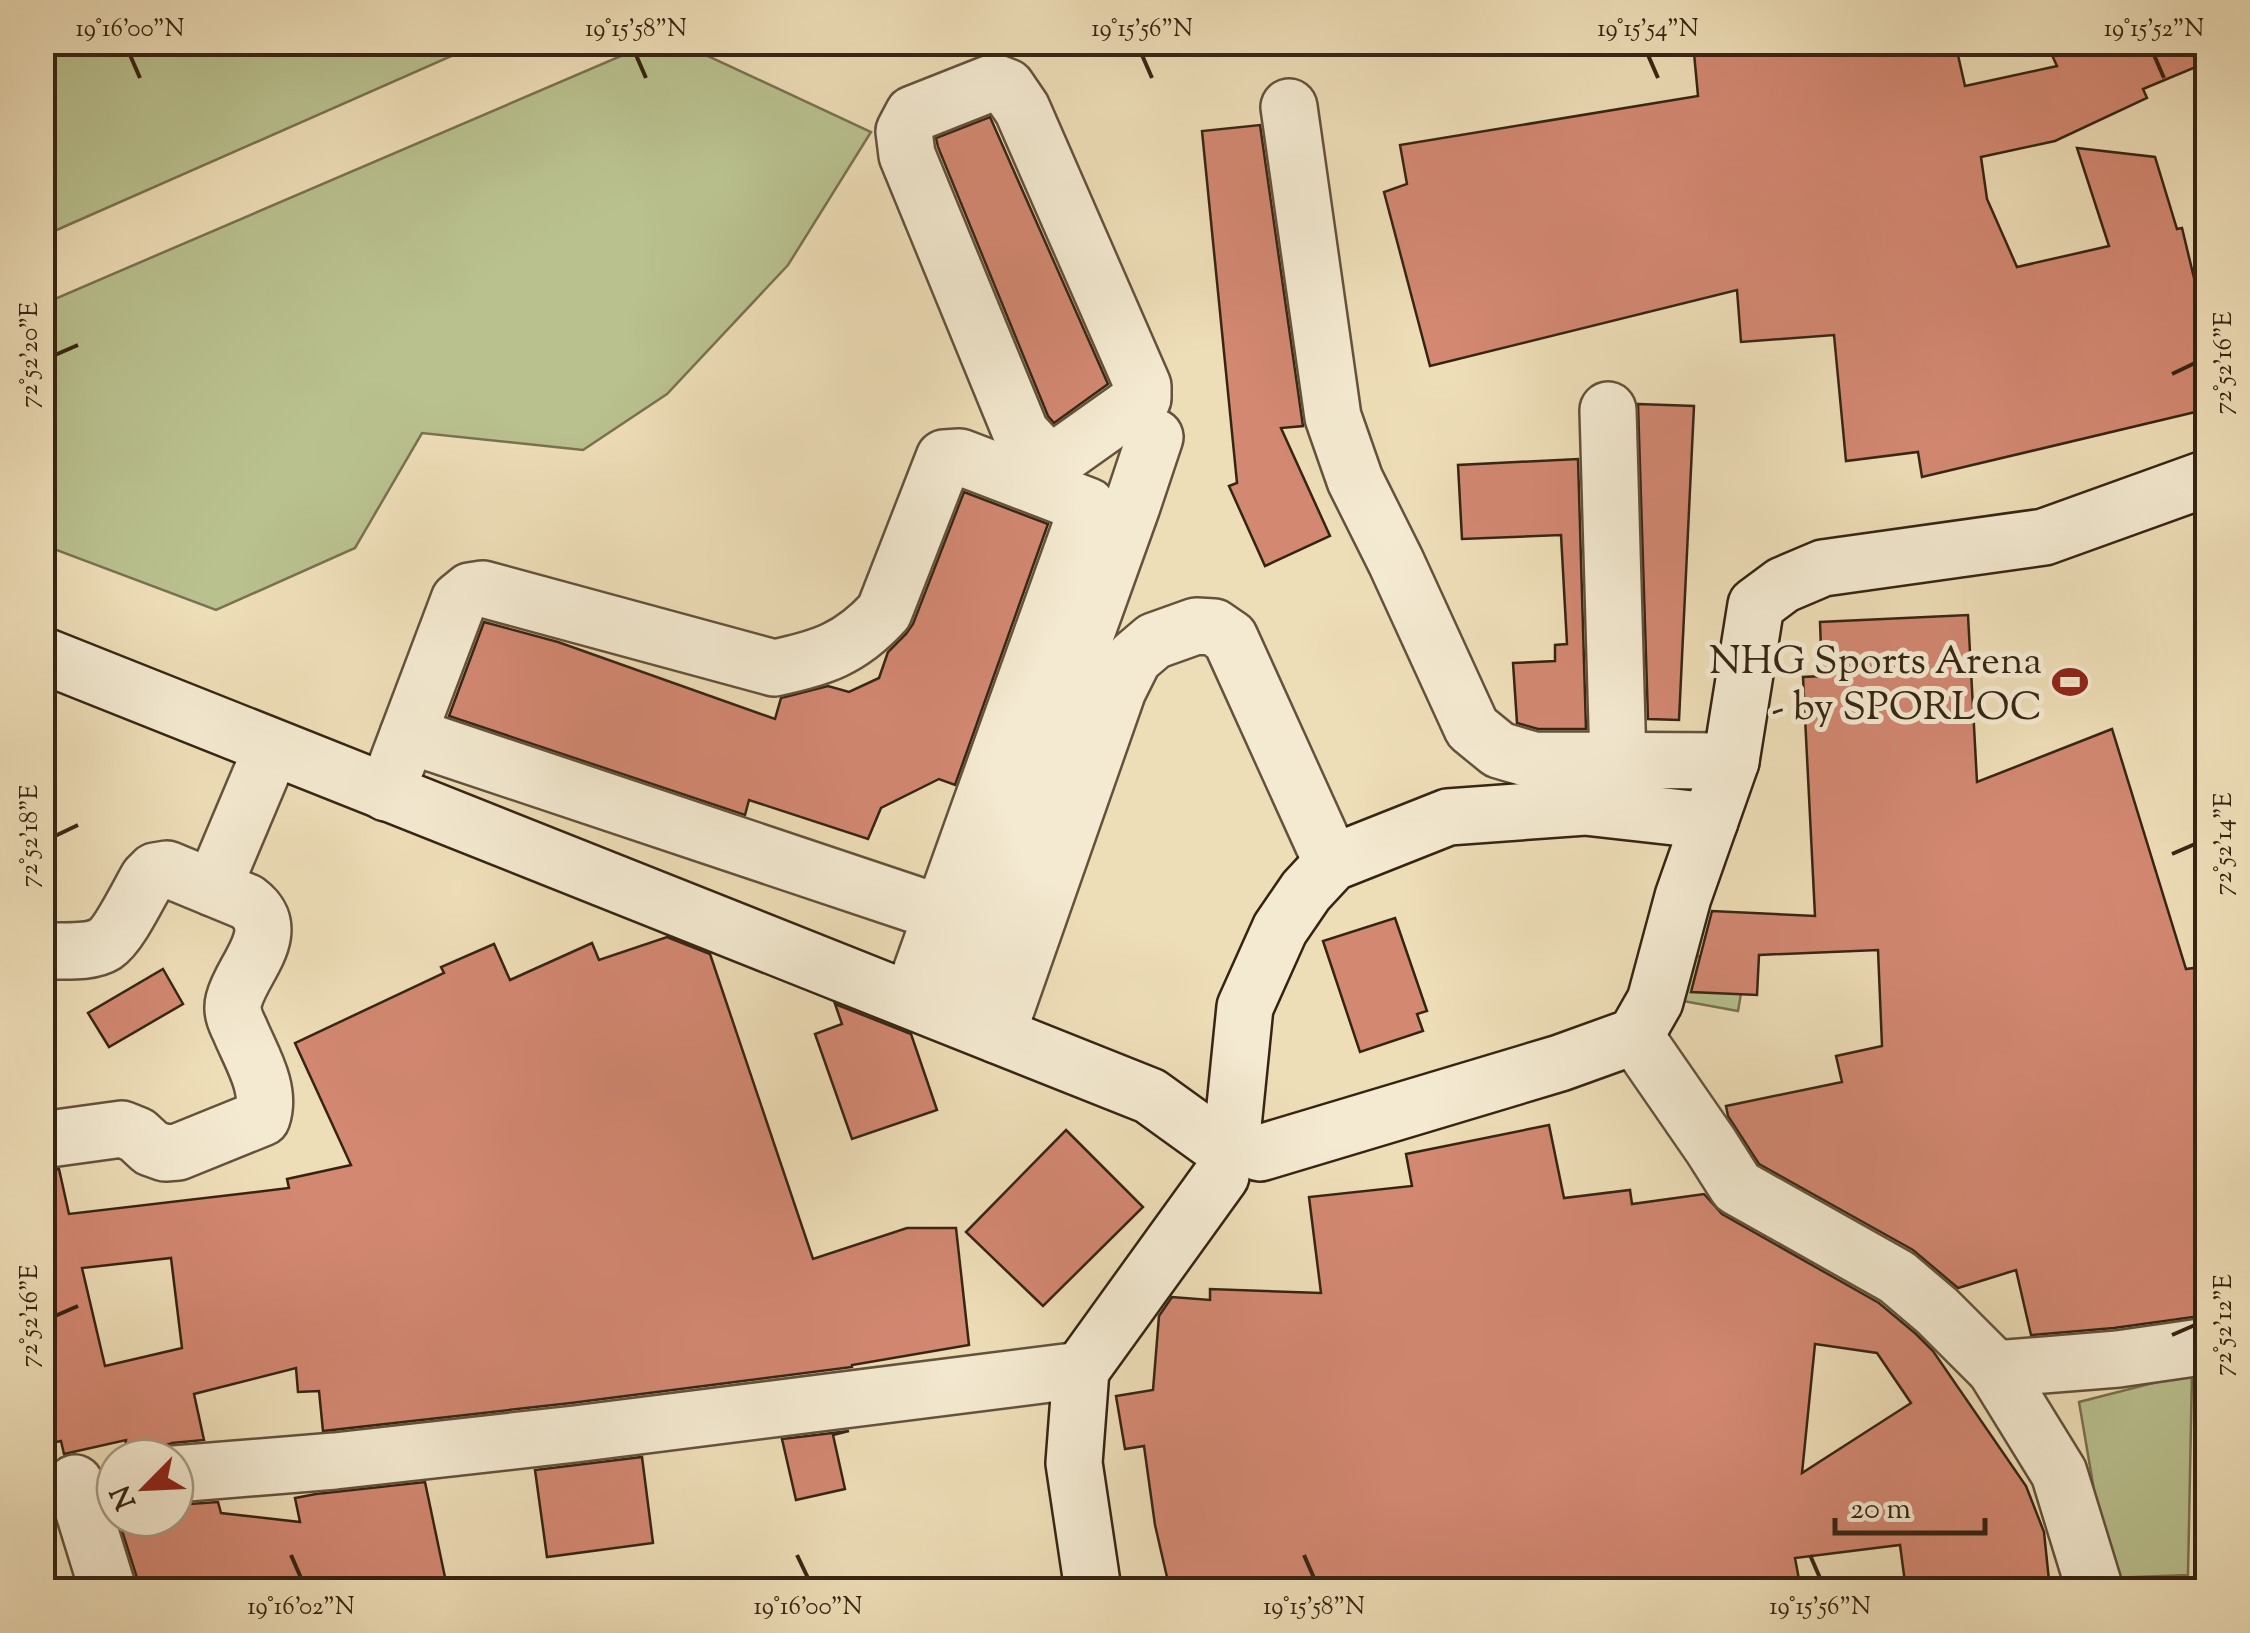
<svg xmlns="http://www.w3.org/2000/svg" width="2250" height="1633" viewBox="0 0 2250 1633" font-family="'Sorts Mill Goudy',serif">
<rect width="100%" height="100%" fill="#eedeb8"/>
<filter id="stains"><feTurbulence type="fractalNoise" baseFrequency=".002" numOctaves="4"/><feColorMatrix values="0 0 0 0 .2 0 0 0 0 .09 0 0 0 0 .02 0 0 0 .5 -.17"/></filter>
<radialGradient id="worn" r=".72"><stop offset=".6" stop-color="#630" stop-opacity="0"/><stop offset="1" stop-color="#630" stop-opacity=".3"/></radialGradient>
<g fill="#b9c18f" stroke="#787251" stroke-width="2.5">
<polygon points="43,42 481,42 481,43 43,236"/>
<polygon points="651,43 680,43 871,132 788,265 667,394 583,450 422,433 355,548 216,610 43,545 43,304"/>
<polygon points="1691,955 1746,964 1738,1011 1683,1001"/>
<polygon points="2192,1373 2188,1575 2109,1578 2079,1402"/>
</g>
<g fill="#d38872" stroke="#362413" stroke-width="2.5" fill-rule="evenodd">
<polygon points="1693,42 1955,42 1965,86 2057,66 2046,42 2208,42 2208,62 2143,89 2147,98 2055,141 1981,157 1987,199 2017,267 2109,246 2077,148 2155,157 2177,229 2182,228 2208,336 2208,409 1922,477 1918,452 1846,461 1834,335 1741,342 1737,290 1430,366 1384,192 1407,184 1400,145 1698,96"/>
<polygon points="990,117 1108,384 1054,423 1048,416 938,147 936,138"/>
<polygon points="1260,125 1303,426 1281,428 1330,536 1265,566 1229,486 1237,483 1202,131"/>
<polygon points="1638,404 1694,406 1679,720 1648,719"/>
<polygon points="1578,459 1586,729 1538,729 1517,723 1513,663 1555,661 1555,645 1567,644 1561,535 1462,539 1458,465"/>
<polygon points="964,492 1048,524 955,785 939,779 881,808 868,839 749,800 745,815 449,716 484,622 558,642 775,719 781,698 828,686 849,692 879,678 888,652 906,634 913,624"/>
<polygon points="1968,615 1977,782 2112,729 2186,969 2208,966 2208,1315 2114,1328 2031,1335 2016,1270 1958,1288 1913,1250 1759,1164 1728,1116 1726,1106 1842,1082 1836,1056 1882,1046 1878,950 1759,955 1757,995 1691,992 1712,911 1815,916 1803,677 1822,676 1820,622"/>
<polygon points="1395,918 1427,1011 1417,1014 1423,1031 1360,1052 1323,941"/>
<path d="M 667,937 L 710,954 L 813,1259 L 907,1228 L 956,1228 L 969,1345 L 852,1365 L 852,1367 L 571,1403 L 323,1431 L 319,1391 L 298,1392 L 296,1368 L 194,1394 L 204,1440 L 172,1443 L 158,1448 L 149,1458 L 124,1458 L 126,1440 L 64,1454 L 61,1441 L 42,1445 L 42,1171 L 59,1169 L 69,1214 L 289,1188 L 287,1179 L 351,1165 L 295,1043 L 444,973 L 441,967 L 494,944 L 510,980 L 592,943 L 599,960 ZM 171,1258 L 182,1348 L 105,1366 L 82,1268 Z"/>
<polygon points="163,969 183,1004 109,1047 88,1013"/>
<polygon points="835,1004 911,1034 937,1110 852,1139 815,1034 842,1024"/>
<path d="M 1549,1125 L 1564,1198 L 1630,1190 L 1632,1204 L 1704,1194 L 1722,1214 L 1879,1303 L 1916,1334 L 1933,1351 L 2026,1486 L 2044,1532 L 2050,1590 L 1906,1590 L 1900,1545 L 1795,1558 L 1801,1590 L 1263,1590 L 1260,1579 L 1205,1590 L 1170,1590 L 1155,1525 L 1144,1446 L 1125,1449 L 1116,1396 L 1153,1390 L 1159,1316 L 1172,1297 L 1210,1300 L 1210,1289 L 1321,1293 L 1309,1197 L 1412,1186 L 1406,1154 ZM 1815,1344 L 1877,1353 L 1911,1403 L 1802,1473 Z"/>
<polygon points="1066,1130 1143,1207 1043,1306 966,1232"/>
<polygon points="849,1431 833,1435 845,1489 796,1500 782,1439"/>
<polygon points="642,1457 653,1543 547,1557 535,1470"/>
<polygon points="425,1482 446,1582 405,1590 138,1590 138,1581 118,1518 175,1518 175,1505 218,1502 221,1513 300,1522 295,1498 316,1494"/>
</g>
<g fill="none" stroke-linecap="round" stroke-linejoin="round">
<defs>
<g id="street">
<polygon points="994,82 1007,87 1022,109 1143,386 1143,398 1050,464 1021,433 907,155 904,131 913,114"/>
<polyline points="1289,107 1333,417 1355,480 1396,562 1472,728 1499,750 1533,760 1731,761"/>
<polyline points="1608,410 1618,761"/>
<polyline points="408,735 943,914"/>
<path d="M 386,793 L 459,600 L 470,591 L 483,589 L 774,668 C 822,658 850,649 884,612 L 944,458 L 960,457 L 1088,506 L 911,1000"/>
<polyline points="213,888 272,748"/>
<path d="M 42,951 C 61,950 89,954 105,944 C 119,935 139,893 148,878 L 155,871 L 167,869 L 247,902 C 286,931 242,968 234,1000 C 231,1011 235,1020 240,1030 C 251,1057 272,1089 262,1118 L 178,1152 L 165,1153 L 151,1148 L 137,1135 L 122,1129 L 42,1140"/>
<polyline points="949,1015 1132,506 1155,437"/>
<polyline points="997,1035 1118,690 1134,658 1154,641 1196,626 1214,627 1230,638 1332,863"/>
<polyline points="1635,1036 1711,1146 1737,1187 1897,1277 1937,1311 1995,1369 2118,1359 2208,1346"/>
<polyline points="1995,1369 2059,1473 2095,1590"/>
<polyline points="175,1474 335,1461 575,1434 1081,1370"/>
<polyline points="75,1483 108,1590"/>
</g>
<g id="secondary">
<polyline points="42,655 1150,1096 1211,1140"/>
<polyline points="1233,1126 1245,1007 1280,929 1306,891 1332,863 1448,817 1585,807 1710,821"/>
<polyline points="1260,1153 1560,1063 1635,1036 1655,1001 1683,897 1731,761 1756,605 1783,585 1823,568 2044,537 2208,478"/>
<polyline points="1093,1590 1074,1463 1081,1370 1221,1176"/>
</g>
</defs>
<use href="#street" stroke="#64523c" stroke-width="60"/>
<use href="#secondary" stroke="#362413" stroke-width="60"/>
<use href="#street" stroke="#f4ead1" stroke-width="55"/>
<use href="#secondary" stroke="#f4ead1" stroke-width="55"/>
</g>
<path fill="none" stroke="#362413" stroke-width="4" d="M 130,55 L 140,78M 636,55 L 646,78M 1142,55 L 1152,78M 1648,55 L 1658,78M 2154,55 L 2164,78M 55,355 L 78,345M 2172,374 L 2195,363M 55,836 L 78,825M 2172,854 L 2195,844M 55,1316 L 78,1306M 2172,1335 L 2195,1325M 291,1555 L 301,1578M 797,1555 L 808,1578M 1304,1555 L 1314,1578M 1810,1555 L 1820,1578"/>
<defs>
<symbol id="stadium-bare" viewBox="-9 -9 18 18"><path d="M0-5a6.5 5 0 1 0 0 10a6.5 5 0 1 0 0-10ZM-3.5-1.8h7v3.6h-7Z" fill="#8f2418" stroke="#f4ead1" stroke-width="2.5" paint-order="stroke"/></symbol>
</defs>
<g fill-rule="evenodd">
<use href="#stadium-bare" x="2045" y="657" width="50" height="50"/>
</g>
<g text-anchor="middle" stroke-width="10" stroke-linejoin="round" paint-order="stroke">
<g font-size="40" fill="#362413" stroke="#f4ead1" text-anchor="end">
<text x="2042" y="673">NHG Sports Arena<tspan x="2042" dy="46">- by SPORLOC</tspan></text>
</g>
</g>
<rect width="2250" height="1633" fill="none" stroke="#eedeb8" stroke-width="110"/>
<g transform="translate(145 1488) rotate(246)"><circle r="48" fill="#f4ead1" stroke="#a89b85" stroke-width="2.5"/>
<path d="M0-8L18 38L0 25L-18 38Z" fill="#8f2418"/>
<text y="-15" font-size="28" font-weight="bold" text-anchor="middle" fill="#362413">N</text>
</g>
<path d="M1835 1518v15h150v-15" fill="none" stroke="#362413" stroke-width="5"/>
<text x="1850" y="1518" font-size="30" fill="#362413" stroke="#f4ead1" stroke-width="8" paint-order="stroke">20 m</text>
<rect x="55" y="55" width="2140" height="1523" fill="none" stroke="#362413" stroke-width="4"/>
<g font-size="25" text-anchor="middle" fill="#362413">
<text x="130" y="36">19°16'00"N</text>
<text x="636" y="36">19°15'58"N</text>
<text x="1142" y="36">19°15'56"N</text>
<text x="1648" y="36">19°15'54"N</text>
<text x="2154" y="36">19°15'52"N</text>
<text transform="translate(28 355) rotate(-90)" y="9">72°52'20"E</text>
<text transform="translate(2222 363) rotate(-90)" y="9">72°52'16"E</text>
<text transform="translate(28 836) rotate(-90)" y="9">72°52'18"E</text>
<text transform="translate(2222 844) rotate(-90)" y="9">72°52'14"E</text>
<text transform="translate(28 1316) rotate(-90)" y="9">72°52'16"E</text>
<text transform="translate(2222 1325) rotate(-90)" y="9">72°52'12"E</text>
<text x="301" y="1614">19°16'02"N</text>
<text x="808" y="1614">19°16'00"N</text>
<text x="1314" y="1614">19°15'58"N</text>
<text x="1820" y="1614">19°15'56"N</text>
</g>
<rect width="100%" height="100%" filter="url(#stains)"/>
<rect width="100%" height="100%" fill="url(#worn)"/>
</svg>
